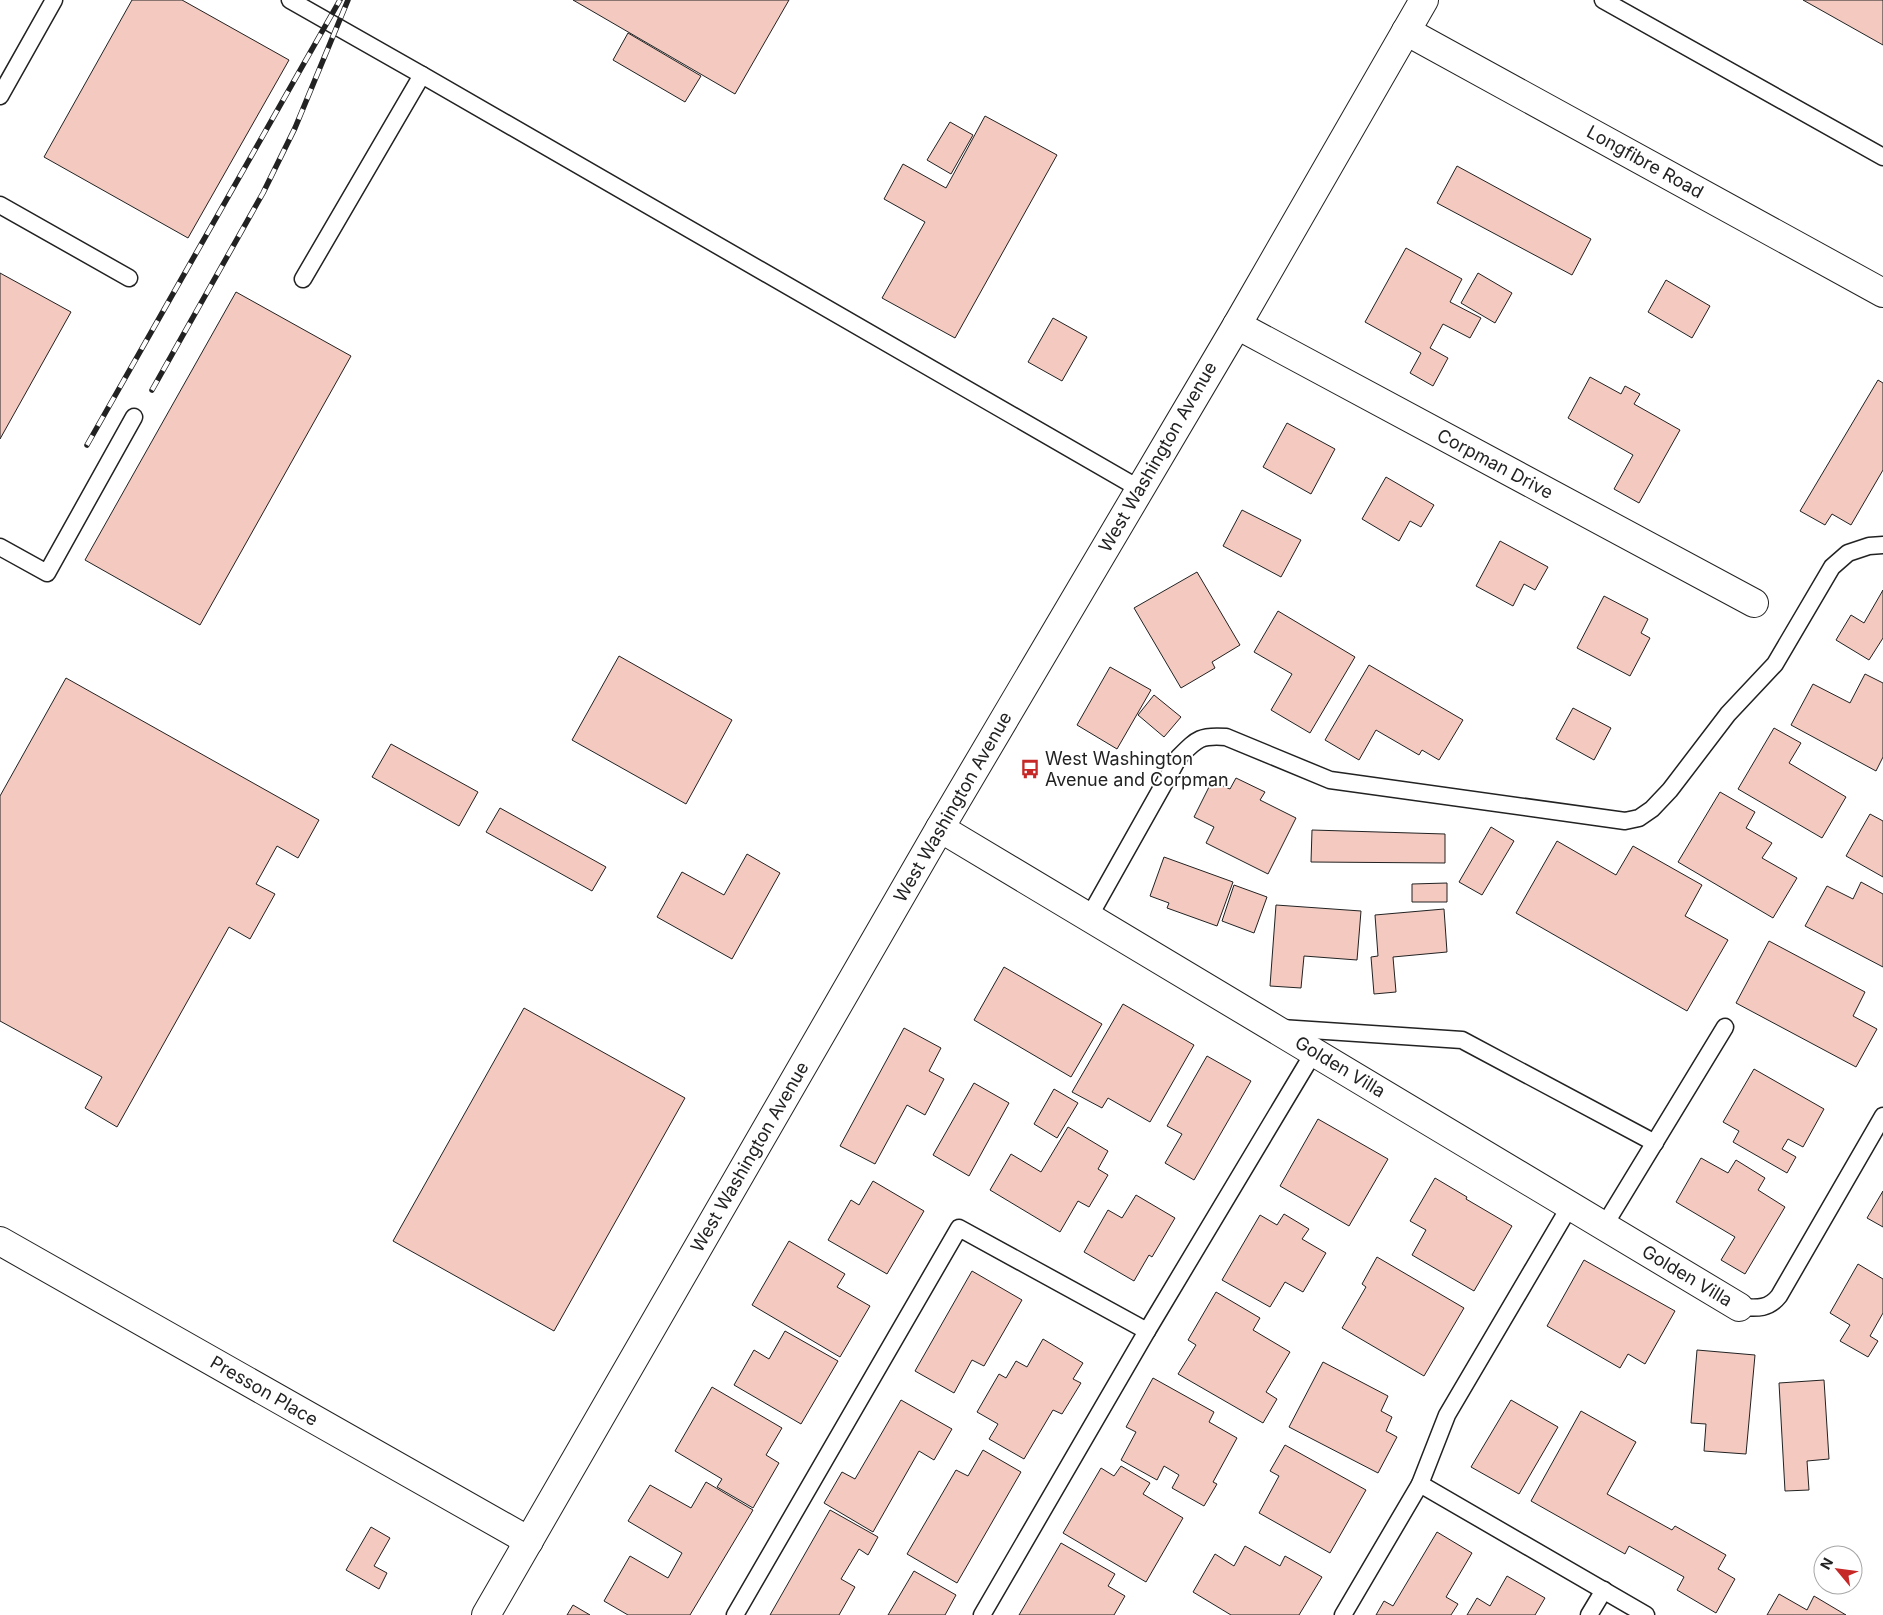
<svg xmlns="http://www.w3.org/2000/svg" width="1883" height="1615" viewBox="0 0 1883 1615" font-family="Inter,sans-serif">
<rect width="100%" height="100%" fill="#fff"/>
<g fill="#f3c9c0" stroke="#222">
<polygon points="132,0 182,0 289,60 188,238 44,157"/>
<polygon points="573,0 789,0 735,94"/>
<polygon points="1803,0 1883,0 1883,45"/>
<polygon points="628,33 701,76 685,102 613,60"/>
<polygon points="985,116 1057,155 955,338 882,298 925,222 884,199 903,164 946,188"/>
<polygon points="950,122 973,135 951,174 927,160"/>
<polygon points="1457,166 1591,239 1572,275 1437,203"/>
<polygon points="1406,248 1462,279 1450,302 1481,318 1470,338 1443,324 1430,348 1448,358 1433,386 1410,373 1421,353 1365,322"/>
<polygon points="0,273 71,312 0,439"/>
<polygon points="1478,273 1512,293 1495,323 1461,303"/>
<polygon points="1666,280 1710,306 1692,338 1648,312"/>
<polygon points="236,292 351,356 200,625 85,560"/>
<polygon points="1053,318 1087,337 1062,381 1028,362"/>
<polygon points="1590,377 1621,394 1625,386 1640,394 1634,404 1680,430 1639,503 1614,489 1633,455 1568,418"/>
<polygon points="1878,380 1883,383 1883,470 1851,525 1832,514 1825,525 1800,511"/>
<polygon points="1287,423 1335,449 1311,494 1263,467"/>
<polygon points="1386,477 1434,505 1421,527 1410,521 1399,541 1362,519"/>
<polygon points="1242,510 1301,540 1281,577 1223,546"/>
<polygon points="1500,541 1548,567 1535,590 1524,584 1513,606 1476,586"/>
<polygon points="1197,572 1240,645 1212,662 1215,668 1181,688 1134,608"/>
<polygon points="1883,590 1883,638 1869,660 1836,640 1851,615 1864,623"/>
<polygon points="1604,596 1648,619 1641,633 1650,638 1630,676 1577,648"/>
<polygon points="1278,611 1355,657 1310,733 1271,710 1292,674 1254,652"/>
<polygon points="619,656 732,720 686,804 572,740"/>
<polygon points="1369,665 1463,720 1439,760 1422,750 1419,755 1376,730 1359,760 1325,740"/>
<polygon points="1110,667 1151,690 1117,749 1077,725"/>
<polygon points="1865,674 1883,683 1883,757 1876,771 1791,725 1813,684 1850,703"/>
<polygon points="66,678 319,820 298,858 277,846 256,884 275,894 250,939 229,927 117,1127 85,1108 102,1077 0,1021 0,796"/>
<polygon points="1154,695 1181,717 1164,737 1138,715"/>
<polygon points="1573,708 1611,728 1594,760 1556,739"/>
<polygon points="1774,728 1801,743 1789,763 1846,797 1822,838 1738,789"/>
<polygon points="391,744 478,792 459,826 372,777"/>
<polygon points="1236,778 1265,792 1260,800 1296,818 1268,874 1206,843 1214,827 1194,817 1212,781 1230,789"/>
<polygon points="1720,792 1755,812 1746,828 1772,843 1762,858 1797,878 1773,918 1678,862"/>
<polygon points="500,808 606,867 592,891 486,832"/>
<polygon points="1870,814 1883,821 1883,877 1846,856"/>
<polygon points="1491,827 1514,841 1482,895 1459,882"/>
<polygon points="1312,830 1445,834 1445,863 1311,862"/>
<polygon points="1557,841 1616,875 1633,846 1702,885 1685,916 1728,940 1687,1011 1516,913"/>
<polygon points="747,854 780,873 732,959 657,917 682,872 724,895"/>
<polygon points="1164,857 1233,882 1217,926 1167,908 1169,903 1150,896"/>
<polygon points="1861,882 1883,894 1883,967 1805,926 1827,886 1853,899"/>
<polygon points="1447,883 1447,902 1412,902 1412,884"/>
<polygon points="1234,885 1267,897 1254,933 1222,921"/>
<polygon points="1276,905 1361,911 1357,960 1304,956 1301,988 1270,986"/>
<polygon points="1444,909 1447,952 1393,957 1396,992 1374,994 1371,957 1378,956 1375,915"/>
<polygon points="1769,941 1865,992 1853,1016 1877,1029 1856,1067 1736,1003"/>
<polygon points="1004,967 1102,1024 1071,1077 974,1020"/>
<polygon points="1123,1004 1194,1045 1150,1122 1108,1098 1102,1108 1072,1092"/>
<polygon points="524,1008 685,1098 554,1331 393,1241"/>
<polygon points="904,1028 941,1048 929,1071 944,1079 925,1115 907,1105 875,1164 840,1146"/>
<polygon points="1207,1056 1251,1081 1194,1180 1165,1163 1182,1134 1167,1126"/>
<polygon points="1754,1069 1824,1109 1803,1147 1788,1139 1782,1149 1796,1157 1787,1173 1733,1142 1739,1131 1723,1122"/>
<polygon points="974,1083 1009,1103 969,1176 933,1155"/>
<polygon points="1054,1089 1078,1103 1057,1138 1034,1124"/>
<polygon points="1318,1119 1388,1159 1349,1226 1280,1186"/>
<polygon points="1068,1127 1108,1151 1098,1169 1108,1175 1089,1207 1078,1201 1060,1232 990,1190 1011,1154 1041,1172"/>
<polygon points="1701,1158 1728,1173 1736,1160 1765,1178 1758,1190 1785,1207 1745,1274 1721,1260 1735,1237 1676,1202"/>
<polygon points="1435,1178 1467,1197 1466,1199 1512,1226 1474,1291 1412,1255 1426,1230 1410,1221"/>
<polygon points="873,1181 924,1211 887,1274 828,1240 851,1200 859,1205"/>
<polygon points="1883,1191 1883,1227 1867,1218"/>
<polygon points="1136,1195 1175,1218 1152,1257 1149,1255 1134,1281 1084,1252 1108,1210 1122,1218"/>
<polygon points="1284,1214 1309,1229 1302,1239 1326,1253 1303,1292 1285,1282 1270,1307 1222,1280 1260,1215 1277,1225"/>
<polygon points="789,1241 845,1274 837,1287 870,1306 840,1357 752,1305"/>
<polygon points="1377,1257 1464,1308 1424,1376 1342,1328 1366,1287 1362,1284"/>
<polygon points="1584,1260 1675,1311 1645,1364 1628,1354 1620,1368 1547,1326"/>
<polygon points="1858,1264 1883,1279 1883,1313 1870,1336 1878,1341 1868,1357 1840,1341 1850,1325 1830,1313"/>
<polygon points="972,1271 1022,1300 984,1366 972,1360 954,1393 915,1371"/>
<polygon points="1216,1292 1260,1318 1253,1330 1290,1352 1266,1392 1277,1399 1263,1423 1178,1374 1196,1345 1188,1340"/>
<polygon points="785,1331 838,1361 801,1424 734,1385 754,1350 769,1359"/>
<polygon points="1043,1339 1083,1363 1073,1379 1081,1383 1062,1414 1053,1410 1024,1459 989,1439 998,1424 977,1412 999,1374 1006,1378 1016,1361 1027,1367"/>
<polygon points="1697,1350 1755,1355 1746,1454 1704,1451 1706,1424 1691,1423"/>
<polygon points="1323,1362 1388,1396 1381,1411 1392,1417 1386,1431 1397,1437 1378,1473 1289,1427"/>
<polygon points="1153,1378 1214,1412 1209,1422 1237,1438 1213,1482 1217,1484 1204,1506 1172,1488 1179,1475 1164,1466 1157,1480 1121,1460 1136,1432 1126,1427"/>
<polygon points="1824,1380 1829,1459 1807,1461 1809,1490 1785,1491 1779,1383"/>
<polygon points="712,1387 782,1428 766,1455 779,1463 753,1508 717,1487 722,1479 675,1451"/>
<polygon points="901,1400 952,1429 934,1460 919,1451 873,1532 824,1503 842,1472 855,1479"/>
<polygon points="1511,1400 1558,1427 1519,1494 1471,1467"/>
<polygon points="1581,1411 1636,1442 1607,1494 1672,1530 1675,1526 1726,1555 1718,1569 1735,1579 1716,1613 1677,1590 1684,1577 1629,1546 1625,1554 1531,1501"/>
<polygon points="1285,1445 1366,1490 1330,1553 1259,1513 1279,1476 1270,1471"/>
<polygon points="983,1450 1021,1472 957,1583 907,1554 956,1470 968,1476"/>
<polygon points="1121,1466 1150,1483 1143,1494 1183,1518 1146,1582 1063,1533 1101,1468 1114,1476"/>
<polygon points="706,1482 753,1510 690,1615 628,1615 604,1601 630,1556 668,1578 682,1553 628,1521 650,1485 691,1508"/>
<polygon points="830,1510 878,1537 868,1555 859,1549 841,1579 855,1587 839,1615 770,1615"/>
<polygon points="371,1527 390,1538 374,1566 387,1573 379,1589 346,1570"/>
<polygon points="1437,1532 1472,1553 1446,1597 1458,1604 1451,1615 1376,1615 1384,1601 1393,1606"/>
<polygon points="1061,1543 1115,1574 1108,1586 1125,1596 1114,1615 1019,1615"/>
<polygon points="1245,1546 1280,1566 1285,1556 1322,1577 1299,1615 1231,1615 1193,1592 1215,1554 1234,1566"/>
<polygon points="914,1571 956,1595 945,1615 888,1615"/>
<polygon points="1507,1576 1545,1598 1535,1615 1467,1615 1477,1598 1490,1606"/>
<polygon points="1779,1594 1807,1610 1814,1596 1846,1615 1767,1615"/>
<polygon points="573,1605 590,1615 567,1615"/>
</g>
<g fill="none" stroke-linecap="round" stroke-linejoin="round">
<defs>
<g id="lane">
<polyline points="290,0 422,75"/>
<polyline points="1603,0 1883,157"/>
<polyline points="0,96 54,0"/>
<polyline points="0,205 129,278"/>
<polyline points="303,279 422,75 1140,489"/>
<polyline points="0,547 47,573 134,417"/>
<path d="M 1089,917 L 1179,757 C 1197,739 1200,735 1226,737 L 1330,780 L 1625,821 L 1639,818 L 1652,809 L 1670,790 L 1728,714 L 1775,664 L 1832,567 L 1848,553 L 1869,546 L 1883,545"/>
<polyline points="1281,1028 1462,1040 1655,1143"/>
<polyline points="1604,1226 1725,1027"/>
<path d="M 1739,1307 C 1756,1308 1768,1310 1779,1296 L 1883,1116"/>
<polyline points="1147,1331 1314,1052"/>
<polyline points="1420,1484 1646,1615"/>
<polyline points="735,1615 959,1228 1147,1331 982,1615"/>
<polyline points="1343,1615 1420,1484 1447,1415 1570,1206"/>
<polyline points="1589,1615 1604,1590"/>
</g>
<g id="street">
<polyline points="1406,31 1883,293"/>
<polyline points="1237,325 1754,603"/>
<polyline points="940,828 1739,1307"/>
<polyline points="0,1241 529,1541"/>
</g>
<polyline id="secondary" points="486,1615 940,828 1237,325 1424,0"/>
</defs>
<use href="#lane" stroke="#222" stroke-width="19"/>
<use href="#street" stroke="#222" stroke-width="30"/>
<use href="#secondary" stroke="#222" stroke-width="30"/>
<use href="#lane" stroke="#fff" stroke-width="16"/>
<use href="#street" stroke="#fff" stroke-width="28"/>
<use href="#secondary" stroke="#fff" stroke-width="28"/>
<defs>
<g id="rail">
<polyline points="152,390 263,193 295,128 348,0"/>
<polyline points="87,445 340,0"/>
</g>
</defs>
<use href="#rail" stroke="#222" stroke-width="5.5"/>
<use href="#rail" stroke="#fff" stroke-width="4" stroke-dasharray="11" stroke-linecap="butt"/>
</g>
<defs>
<symbol id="bus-bare" viewBox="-9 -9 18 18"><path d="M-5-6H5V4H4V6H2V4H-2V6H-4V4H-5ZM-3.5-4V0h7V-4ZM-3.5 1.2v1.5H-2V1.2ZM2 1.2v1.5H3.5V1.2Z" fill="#c62828" stroke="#fff" stroke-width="2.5" paint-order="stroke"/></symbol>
</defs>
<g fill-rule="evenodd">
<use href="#bus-bare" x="1016" y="755" width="28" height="28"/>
</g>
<g text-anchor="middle" stroke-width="4" stroke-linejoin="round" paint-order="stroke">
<g font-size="18" fill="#222" stroke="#fff">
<text transform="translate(1645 162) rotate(29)" y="6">Longfibre Road</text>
<text transform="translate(1158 457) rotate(-60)" y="6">West Washington Avenue</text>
<text transform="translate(1495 464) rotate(28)" y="6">Corpman Drive</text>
<text transform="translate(953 807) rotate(-60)" y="6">West Washington Avenue</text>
<text transform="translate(1340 1067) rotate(31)" y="6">Golden Villa</text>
<text transform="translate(750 1157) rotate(-60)" y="6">West Washington Avenue</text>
<text transform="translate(1687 1276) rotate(31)" y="6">Golden Villa</text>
<text transform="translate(264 1391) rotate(30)" y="6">Presson Place</text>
</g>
<g font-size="18" fill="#222" stroke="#fff" text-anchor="start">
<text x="1045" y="765">West Washington<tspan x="1045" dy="21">Avenue and Corpman</tspan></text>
</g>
</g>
<g transform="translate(1838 1570) rotate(299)"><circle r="24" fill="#ffffff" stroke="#a7a7a7"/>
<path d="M0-4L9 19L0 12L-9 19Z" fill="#c62828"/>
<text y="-8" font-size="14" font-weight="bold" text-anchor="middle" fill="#222222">N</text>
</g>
</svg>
